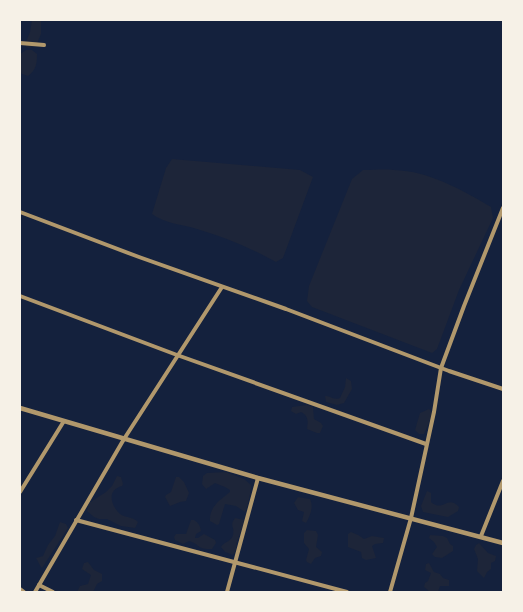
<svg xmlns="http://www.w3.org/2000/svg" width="523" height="612" viewBox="0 0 523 612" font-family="'Source Sans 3',sans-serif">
<rect width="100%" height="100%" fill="#14213d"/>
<g fill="#1d2539">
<polygon points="32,20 41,21 41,34 36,46 29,48 26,47 25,44 30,32"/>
<path d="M 26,50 L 32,50 L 37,54 C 37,64 36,70 28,76 L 22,74 L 20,71 L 20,54 Z"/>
<path d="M 172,159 L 300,170 L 313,177 L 283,258 L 276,262 C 251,248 224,237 197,229 C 182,224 165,224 152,214 L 166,168 Z"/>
<path d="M 363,170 C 374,170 384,169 394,170 C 429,171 462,190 491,207 L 493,218 L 459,290 L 437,349 L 432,353 L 312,307 L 307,301 L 309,286 L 352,179 Z"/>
<path d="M 346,378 L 351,381 L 352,389 L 344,403 L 337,405 L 326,402 L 325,396 C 330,395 334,401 340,398 L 345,387 Z"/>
<path d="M 307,405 L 313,407 L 314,419 L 321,423 L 323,426 L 320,433 L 317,433 L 307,429 C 308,422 309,416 301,412 L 296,414 L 291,411 L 292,407 Z"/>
<path d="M 429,409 L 432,412 C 431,420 427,427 424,434 L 419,434 L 415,430 L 420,413 Z"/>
<path d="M 226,472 L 244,479 L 251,485 C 251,490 248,508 245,512 L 236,506 L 225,504 L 219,524 L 217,525 L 210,521 C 209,507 220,500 230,492 L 230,490 L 225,487 L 215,483 L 206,489 L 202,484 L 203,476 L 207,473 Z"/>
<path d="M 117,476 L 121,477 L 123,484 L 122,486 C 106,490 111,506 120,514 C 125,518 132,516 138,522 L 135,528 L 121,526 L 107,519 L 99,519 L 94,517 L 87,511 L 89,503 L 106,492 L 112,486 Z"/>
<polygon points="176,477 179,477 184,482 189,493 186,501 180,502 170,506 165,497 166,495 171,492"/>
<path d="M 427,491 L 431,493 L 431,502 C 444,513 447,494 459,507 L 458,511 L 448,517 L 423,512 L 421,506 Z"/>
<path d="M 298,497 L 310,499 C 314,507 310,516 306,523 L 302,521 L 304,512 L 298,510 L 294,503 Z"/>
<path d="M 235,518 L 244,520 C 243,527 240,533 238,539 C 235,545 238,550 233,555 L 225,552 L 221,547 C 224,542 232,541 233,535 C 235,526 229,526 235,518 Z"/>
<path d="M 191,520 L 194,520 C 199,523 200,526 201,531 L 196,534 L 195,538 L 198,538 L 204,534 L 215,540 L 216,543 L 212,549 C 197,550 200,544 189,541 L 183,544 L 175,540 L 174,537 L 176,534 L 186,534 Z"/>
<polygon points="60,522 66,524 68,528 42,568 41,567 36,558 43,556 48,545 55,536"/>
<polygon points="307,530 316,531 318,535 316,547 322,552 321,556 315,558 311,564 307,562 306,560 309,549 304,543 304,533"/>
<polygon points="351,532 358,535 364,539 372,536 384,538 383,543 375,544 372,546 376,558 366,560 362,558 361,552 348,547 348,534"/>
<polygon points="430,535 443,536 447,538 450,544 453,546 453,551 442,558 435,557 432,554 437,547 434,542 429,538"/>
<polygon points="479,543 488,553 496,556 495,561 491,563 491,569 487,572 484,578 477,571 478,559 474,549 476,545"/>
<polygon points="88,562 94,570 102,574 102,581 97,584 93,592 77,592 80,586 88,584 91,575 82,569 84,563"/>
<polygon points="429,563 434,572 440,574 443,578 449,580 449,586 440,586 438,592 430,592 424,587 425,583 428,581 431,573 425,570 426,564"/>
</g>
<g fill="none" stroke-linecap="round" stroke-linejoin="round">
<g stroke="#b1986c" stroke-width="4">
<polyline points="20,43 44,45"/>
<polyline points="20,212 139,257 286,309 449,371 503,389"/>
<polyline points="20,296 177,355 426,444"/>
<polyline points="20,492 64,421"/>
<polyline points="76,520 347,592"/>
<polyline points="481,536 503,481"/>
<polyline points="39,585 53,592"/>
<polyline points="20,589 24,592"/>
<polyline points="35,592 124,439 222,287"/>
<polyline points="227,592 258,478"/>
<polyline points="390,592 411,518 434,412 441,368 464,306 503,208"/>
</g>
<polyline stroke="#b1986c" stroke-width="4.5" points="20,408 258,478 503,543"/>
</g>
<rect width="523" height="612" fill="none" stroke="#f6f1e7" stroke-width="42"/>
</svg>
